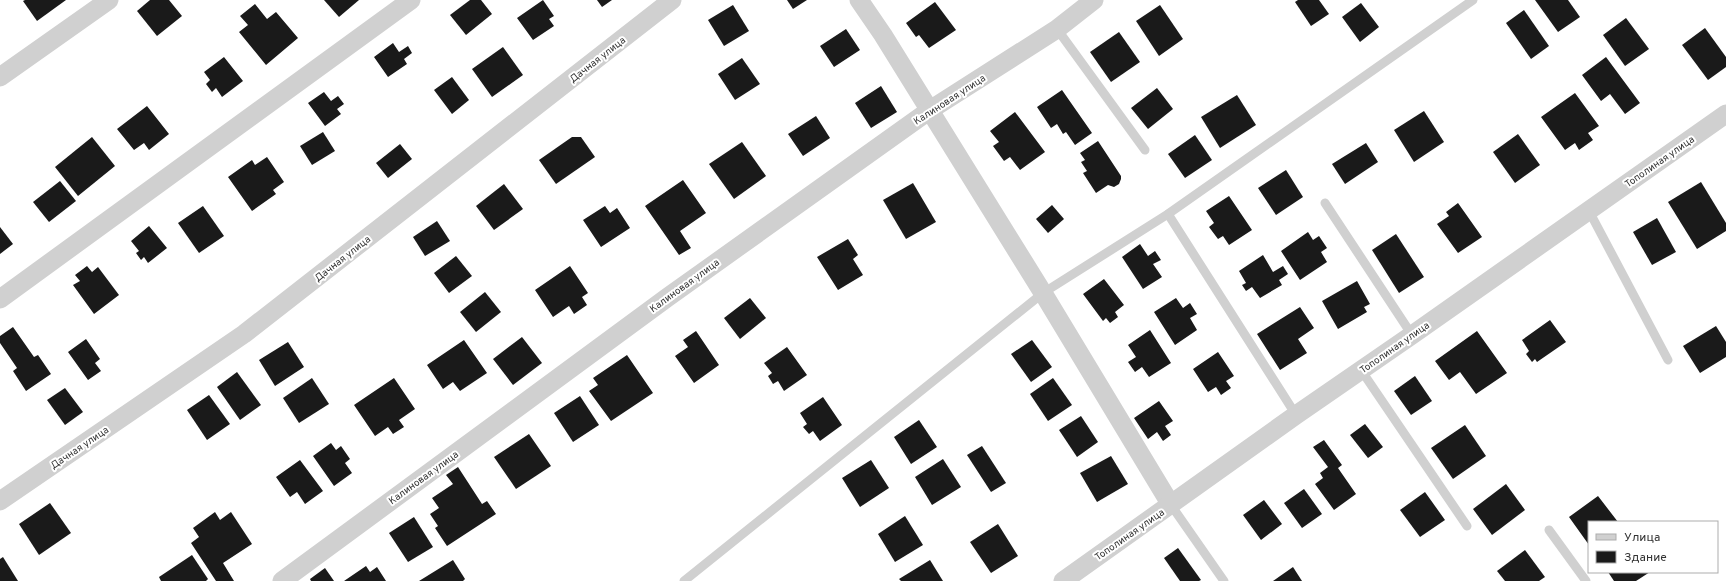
<svg xmlns="http://www.w3.org/2000/svg" width="1726" height="581" viewBox="0 0 1726 581" font-family="Overpass,sans-serif">
<rect width="100%" height="100%" fill="#fff"/>
<g fill="#1a1a1a">
<polygon points="25,0 66,0 37,21 23,1"/>
<polygon points="150,0 169,0 182,16 157,36 137,11"/>
<polygon points="324,0 359,0 339,17"/>
<polygon points="470,0 481,0 492,14 466,35 450,15"/>
<polygon points="543,0 554,16 549,19 554,26 533,40 517,18"/>
<polygon points="597,0 612,0 602,7"/>
<polygon points="787,0 807,0 793,9"/>
<polygon points="1298,0 1319,0 1329,14 1311,26 1295,2"/>
<polygon points="1535,0 1568,0 1580,17 1558,32"/>
<polygon points="935,2 956,30 929,48 919,35 916,37 906,23"/>
<polygon points="1361,3 1379,27 1360,42 1342,17"/>
<polygon points="255,4 267,19 276,12 298,38 266,65 239,32 248,25 240,16"/>
<polygon points="733,5 749,31 724,46 708,20"/>
<polygon points="1160,5 1183,39 1159,56 1136,21"/>
<polygon points="1524,10 1549,46 1531,59 1506,23"/>
<polygon points="1626,18 1649,49 1625,66 1603,35"/>
<polygon points="1705,28 1726,57 1726,67 1708,80 1682,45"/>
<polygon points="846,29 860,50 834,67 820,46"/>
<polygon points="1119,32 1140,62 1111,82 1090,52"/>
<polygon points="393,43 399,52 408,46 412,53 404,59 407,64 388,77 374,57"/>
<polygon points="503,47 523,75 492,97 472,69"/>
<polygon points="224,57 243,81 222,97 216,88 212,92 206,84 210,80 204,72"/>
<polygon points="1606,57 1640,103 1625,114 1610,94 1601,101 1582,75"/>
<polygon points="742,58 760,84 735,100 718,74"/>
<polygon points="452,77 469,100 452,114 434,90"/>
<polygon points="881,86 897,112 871,128 855,103"/>
<polygon points="1157,88 1173,109 1148,129 1131,108"/>
<polygon points="1062,90 1092,133 1075,145 1066,132 1063,134 1057,124 1051,128 1037,107"/>
<polygon points="324,92 331,101 338,96 344,104 337,109 341,114 325,126 308,103"/>
<polygon points="1575,93 1599,126 1588,133 1593,140 1579,150 1575,143 1565,150 1541,117"/>
<polygon points="1237,95 1256,125 1220,148 1201,117"/>
<polygon points="147,106 169,134 149,150 144,143 134,150 117,129"/>
<polygon points="1424,111 1444,142 1414,162 1394,130"/>
<polygon points="1015,112 1045,152 1020,170 1010,157 1004,161 993,146 999,142 990,131"/>
<polygon points="816,116 830,138 803,156 788,134"/>
<polygon points="323,132 335,151 312,165 300,146"/>
<polygon points="1518,134 1540,165 1515,183 1493,152"/>
<polygon points="1195,135 1212,160 1185,178 1168,154"/>
<polygon points="92,137 115,166 78,196 55,167"/>
<polygon points="572,137 581,137 595,157 556,184 539,160"/>
<polygon points="1098,141 1121,176 1121,179 1119,184 1114,187 1108,185 1096,193 1083,173 1087,171 1081,162 1085,160 1080,153"/>
<polygon points="742,142 766,176 734,199 709,164"/>
<polygon points="1366,143 1378,162 1345,184 1332,164"/>
<polygon points="400,144 412,159 388,178 376,163"/>
<polygon points="267,157 284,182 273,190 276,194 252,211 228,177 252,160 255,165"/>
<polygon points="1286,170 1303,197 1276,215 1258,188"/>
<polygon points="683,180 706,213 680,231 691,248 679,255 645,206"/>
<polygon points="60,181 76,201 49,222 33,202"/>
<polygon points="1701,182 1726,223 1726,231 1697,249 1668,202"/>
<polygon points="913,183 936,222 906,239 883,200"/>
<polygon points="504,184 523,209 494,230 476,206"/>
<polygon points="1229,196 1252,230 1229,245 1223,236 1218,239 1209,227 1214,223 1206,211"/>
<polygon points="1458,203 1482,237 1458,253 1437,224 1449,216 1446,212"/>
<polygon points="1052,205 1064,219 1048,233 1036,219"/>
<polygon points="203,206 224,236 199,253 178,223"/>
<polygon points="605,206 610,213 617,208 630,228 601,247 583,220"/>
<polygon points="1657,218 1676,252 1652,265 1633,232"/>
<polygon points="437,221 450,241 425,256 413,237"/>
<polygon points="149,226 167,248 148,263 144,257 141,260 136,253 139,251 131,241"/>
<polygon points="0,227 13,244 0,254"/>
<polygon points="1308,232 1313,240 1319,236 1327,248 1321,252 1327,262 1300,280 1281,251"/>
<polygon points="1396,234 1424,277 1399,293 1372,250"/>
<polygon points="848,239 858,255 853,259 863,275 838,290 817,257"/>
<polygon points="1140,244 1148,256 1155,251 1161,260 1153,264 1162,277 1143,289 1122,257"/>
<polygon points="1263,255 1273,272 1283,266 1288,274 1279,280 1282,285 1260,298 1252,287 1246,291 1242,285 1246,283 1239,271"/>
<polygon points="456,256 472,276 449,293 434,273"/>
<polygon points="87,266 92,272 98,267 119,295 94,314 73,285 80,281 75,275"/>
<polygon points="570,266 588,293 582,297 587,305 574,314 569,306 553,317 535,290"/>
<polygon points="1104,279 1124,305 1115,312 1118,317 1110,323 1106,318 1103,321 1083,294"/>
<polygon points="1357,281 1370,304 1364,307 1367,312 1338,329 1322,301"/>
<polygon points="485,292 501,312 476,332 460,312"/>
<polygon points="750,298 766,318 740,339 724,318"/>
<polygon points="1176,298 1183,308 1190,303 1197,314 1190,318 1197,330 1175,345 1154,312"/>
<polygon points="1300,307 1314,328 1298,339 1307,353 1280,370 1257,334"/>
<polygon points="1550,320 1566,342 1537,362 1535,359 1532,362 1526,354 1529,351 1522,340"/>
<polygon points="1716,326 1726,342 1726,357 1700,373 1683,346"/>
<polygon points="13,327 34,357 38,355 51,374 26,391 13,371 17,368 0,343 0,336"/>
<polygon points="1150,330 1171,363 1149,377 1142,367 1135,372 1128,362 1136,357 1128,345"/>
<polygon points="696,331 719,365 694,383 675,356 688,347 683,340"/>
<polygon points="1477,331 1507,373 1476,394 1460,372 1449,380 1435,361"/>
<polygon points="522,337 542,363 513,385 493,359"/>
<polygon points="86,339 100,359 95,363 101,371 88,380 68,352"/>
<polygon points="464,340 487,373 460,391 453,382 443,389 427,365"/>
<polygon points="1032,340 1052,367 1031,382 1011,354"/>
<polygon points="288,342 304,367 275,386 259,360"/>
<polygon points="787,347 807,375 784,391 778,381 773,384 768,376 772,373 764,363"/>
<polygon points="1218,352 1234,376 1226,381 1231,388 1221,395 1216,387 1208,392 1193,369"/>
<polygon points="627,355 653,393 611,421 589,391 598,385 593,378"/>
<polygon points="237,372 261,405 240,420 217,387"/>
<polygon points="1415,376 1432,401 1411,415 1394,391"/>
<polygon points="312,378 329,404 299,423 283,398"/>
<polygon points="394,378 415,409 399,420 404,427 393,434 388,427 375,436 354,405"/>
<polygon points="1053,378 1072,405 1048,421 1030,394"/>
<polygon points="65,388 83,412 65,425 47,400"/>
<polygon points="209,395 230,424 207,440 187,410"/>
<polygon points="580,396 599,425 573,442 554,413"/>
<polygon points="823,397 842,425 820,441 813,431 809,434 803,427 807,424 800,413"/>
<polygon points="1159,401 1173,421 1165,426 1171,435 1163,441 1157,432 1148,439 1134,418"/>
<polygon points="1081,416 1098,442 1077,457 1059,430"/>
<polygon points="919,420 937,447 911,464 894,437"/>
<polygon points="1365,424 1383,447 1368,458 1350,435"/>
<polygon points="1465,425 1486,456 1453,479 1431,448"/>
<polygon points="529,434 551,466 516,489 494,457"/>
<polygon points="1324,440 1342,465 1338,468 1356,494 1334,510 1315,484 1323,478 1320,473 1328,467 1313,447"/>
<polygon points="331,443 336,450 341,446 350,459 345,463 352,473 334,486 313,456"/>
<polygon points="982,446 1006,483 991,492 967,455"/>
<polygon points="1111,456 1128,484 1097,502 1080,473"/>
<polygon points="943,459 961,487 932,505 915,477"/>
<polygon points="300,460 323,491 305,504 297,492 290,497 276,477"/>
<polygon points="871,460 889,488 860,507 842,478"/>
<polygon points="458,467 482,504 487,501 496,514 447,546 435,528 438,526 430,514 439,508 432,498 453,484 446,475"/>
<polygon points="1506,484 1525,510 1492,535 1473,509"/>
<polygon points="1304,489 1322,514 1302,528 1284,503"/>
<polygon points="1425,492 1445,520 1420,537 1400,510"/>
<polygon points="1598,496 1618,522 1589,522 1589,545 1569,517"/>
<polygon points="1264,500 1282,524 1261,540 1243,515"/>
<polygon points="50,503 71,533 39,555 19,524"/>
<polygon points="215,512 220,520 231,512 252,544 223,563 234,581 216,581 191,543 199,537 193,528"/>
<polygon points="905,516 923,545 895,562 878,534"/>
<polygon points="414,517 433,547 408,562 389,533"/>
<polygon points="998,524 1018,556 991,573 970,542"/>
<polygon points="1178,548 1201,580 1199,581 1180,581 1164,558"/>
<polygon points="1525,550 1545,577 1539,581 1505,581 1497,571"/>
<polygon points="192,555 208,579 206,581 161,581 159,577"/>
<polygon points="3,557 18,581 0,581 0,559"/>
<polygon points="453,560 465,579 463,581 419,581"/>
<polygon points="930,560 943,581 901,581 899,579"/>
<polygon points="366,566 370,572 377,567 386,581 344,581"/>
<polygon points="1293,567 1302,581 1273,581"/>
<polygon points="325,568 334,581 311,581 310,579"/>
<polygon points="1608,572 1650,572 1636,581 1614,581"/>
</g>
<g fill="none" stroke-linecap="round" stroke-linejoin="round">
<g stroke="#d0d0d0" stroke-width="9">
<polyline points="1057,29 1145,150"/>
<polyline points="1325,203 1412,335"/>
<polyline points="1589,211 1668,360"/>
<polyline points="1168,214 1296,415"/>
<polyline points="1361,370 1467,526"/>
<polyline points="1171,505 1224,581"/>
<polyline points="1549,530 1586,581"/>
<polyline points="684,581 1043,293 1168,214 1473,0"/>
</g>
<g stroke="#d0d0d0" stroke-width="19">
<polyline points="859,0 883,35 1043,293 1171,505"/>
<polyline points="0,77 109,0"/>
<polyline points="0,299 411,0"/>
<polyline points="0,501 244,334 672,0"/>
<polyline points="282,581 668,297 930,110 1057,29 1094,0"/>
<polyline points="1063,581 1296,415 1412,335 1726,114"/>
</g>
</g>
<g text-anchor="middle" stroke-width="4" stroke-linejoin="round" paint-order="stroke">
<g font-size="10" fill="#333" stroke="#fff">
<text transform="translate(597 59) rotate(-38)" y="4">Дачная улица</text>
<text transform="translate(949 99) rotate(-33)" y="4">Калиновая улица</text>
<text transform="translate(1659 161) rotate(-35)" y="4">Тополиная улица</text>
<text transform="translate(342 258) rotate(-38)" y="4">Дачная улица</text>
<text transform="translate(684 285) rotate(-36)" y="4">Калиновая улица</text>
<text transform="translate(1394 347) rotate(-35)" y="4">Тополиная улица</text>
<text transform="translate(79 447) rotate(-34)" y="4">Дачная улица</text>
<text transform="translate(423 477) rotate(-36)" y="4">Калиновая улица</text>
<text transform="translate(1129 534) rotate(-35)" y="4">Тополиная улица</text>
</g>
</g>
<rect x="1588" y="521" width="130" height="52" fill="#ffffff" stroke="#adadad"/>
<rect x="1596" y="534" width="20" height="6" fill="#d0d0d0" stroke="#adadad"/>
<text x="1624" y="541" font-size="12" fill="#333333">Улица</text>
<rect x="1596" y="551" width="20" height="12" fill="#1a1a1a" stroke="#adadad"/>
<text x="1624" y="561" font-size="12" fill="#333333">Здание</text>
</svg>
